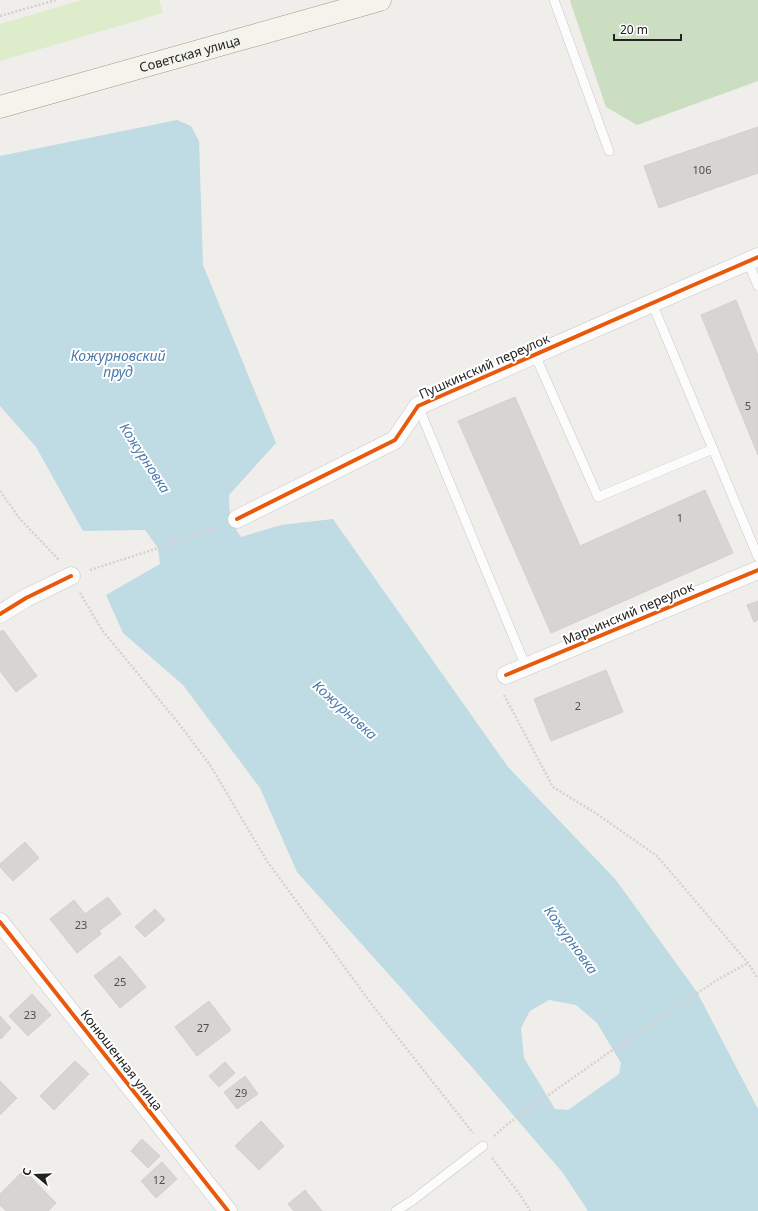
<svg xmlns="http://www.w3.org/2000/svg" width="758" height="1211" viewBox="0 0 758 1211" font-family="'Noto Sans',sans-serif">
<rect width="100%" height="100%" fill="#f0eeeb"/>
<polygon fill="#ddeccb" points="82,0 159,0 163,13 0,61 0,24"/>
<polygon fill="#cbdec1" points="571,0 758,0 758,81 637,125 606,107 570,1"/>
<path fill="#bfdbe3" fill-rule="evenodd" d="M 177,120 L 191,126 L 199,141 L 203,265 L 276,443 L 229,495 L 230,520 L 241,537 L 281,525 L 333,519 L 508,767 L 616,880 L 697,992 L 758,1109 L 758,1211 L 588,1211 L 563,1173 L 471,1066 L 297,872 L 260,788 L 183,685 L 123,633 L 106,595 L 160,564 L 158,548 L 145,530 L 83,531 L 36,447 L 0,406 L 0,156 ZM 549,1000 L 576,1005 L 597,1023 L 621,1063 L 619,1074 L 568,1110 L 555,1109 L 524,1058 L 521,1028 L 530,1011 Z"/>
<g fill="#d7d4d2" stroke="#d3d0cc">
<polygon points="758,127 758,173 659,208 644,166"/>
<polygon points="736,300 758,356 758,455 701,315"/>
<polygon points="515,397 580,546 705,490 733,553 551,633 458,421"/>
<polygon points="758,601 758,620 754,622 747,605"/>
<polygon points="3,630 37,676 16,692 0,671 0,632"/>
<polygon points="606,670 623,712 551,741 534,699"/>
<polygon points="25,842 39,858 13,881 0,867 0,864"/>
<polygon points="108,897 121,914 99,931 101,934 77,953 50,919 74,900 85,914"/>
<polygon points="155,909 165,920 145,937 135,927"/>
<polygon points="120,956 146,987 120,1008 94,976"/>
<polygon points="32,994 51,1015 28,1036 9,1016"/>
<polygon points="209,1001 231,1030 197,1056 175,1027"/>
<polygon points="0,1016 11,1028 1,1039 0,1038"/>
<polygon points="75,1061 89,1074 54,1110 40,1096"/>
<polygon points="225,1062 235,1073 219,1087 209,1076"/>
<polygon points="245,1076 258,1094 237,1109 224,1092"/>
<polygon points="0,1081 17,1098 0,1115"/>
<polygon points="261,1121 284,1146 259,1170 235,1146"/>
<polygon points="142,1139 160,1156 148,1168 131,1151"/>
<polygon points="162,1162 177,1179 156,1198 141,1181"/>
<polygon points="24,1170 56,1203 48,1211 6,1211 0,1205 0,1194"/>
<polygon points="305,1190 322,1211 294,1211 288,1204"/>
</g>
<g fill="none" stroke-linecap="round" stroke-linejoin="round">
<defs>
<g id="service">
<polyline points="554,0 609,151"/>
<polyline points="748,262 758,286"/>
<polyline points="652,303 758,557"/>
<polyline points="535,355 598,497 713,449"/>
<polyline points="418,406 526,667"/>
<polyline points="396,1211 413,1200 483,1146"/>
</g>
<g id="minor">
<polyline points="237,519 395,440 418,406 698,283 758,257"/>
<polyline points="0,614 26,598 71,576"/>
<polyline points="506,675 758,570"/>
<polyline points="0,922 228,1211"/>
</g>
<g id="secondary">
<path id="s1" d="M 0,107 L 380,0"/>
</g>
</defs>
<use href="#service" stroke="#c9c8c7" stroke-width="10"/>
<use href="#minor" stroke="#c9c8c7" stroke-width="19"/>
<use href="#secondary" stroke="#999a82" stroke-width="23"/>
<g stroke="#dccecd" stroke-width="2.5" stroke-dasharray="2 2" stroke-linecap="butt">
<polyline points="0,16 56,0"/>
<polyline points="0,491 20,519 59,560"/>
<polyline points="90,570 152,550 219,526"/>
<polyline points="80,593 102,630 180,725 210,765 267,861 373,1006 473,1133"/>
<polyline points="504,695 553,787 597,814 657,856 748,963 758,979"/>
<polyline points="494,1136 509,1123 611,1051 717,980 748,963"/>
<polyline points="492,1158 521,1196 530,1211"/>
</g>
<use href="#service" stroke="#fdfcfc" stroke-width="9"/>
<use href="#minor" stroke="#fdfcfc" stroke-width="18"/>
<use href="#secondary" stroke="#f4f4ed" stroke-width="22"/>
<defs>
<g id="cycleway">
<polyline points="237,519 395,440 418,406 698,283 758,257"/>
<polyline points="0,614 26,598 71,576"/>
<polyline points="506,675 758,570"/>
<polyline points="0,922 228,1211"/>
</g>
</defs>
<use href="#cycleway" stroke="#fff" stroke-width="6"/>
<use href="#cycleway" stroke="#e8590c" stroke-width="4"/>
</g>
<g text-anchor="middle" stroke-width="4" stroke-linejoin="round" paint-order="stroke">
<g font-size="11" fill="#4f4e4e">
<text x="702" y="174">106</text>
<text x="748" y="410">5</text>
<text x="680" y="522">1</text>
<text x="578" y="710">2</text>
<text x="81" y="929">23</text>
<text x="120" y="986">25</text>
<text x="30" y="1019">23</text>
<text x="203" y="1032">27</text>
<text x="241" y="1097">29</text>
<text x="159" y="1184">12</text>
</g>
<g font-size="13" fill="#222" stroke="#fff">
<text dy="5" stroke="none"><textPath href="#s1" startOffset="197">Советская улица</textPath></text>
<text transform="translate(484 366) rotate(-24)" y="5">Пушкинский переулок</text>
<text transform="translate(628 613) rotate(-23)" y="5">Марьинский переулок</text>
<text transform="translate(122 1060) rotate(52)" y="5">Конюшенная улица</text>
</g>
<g font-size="14" font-style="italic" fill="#4a7aab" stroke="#fff">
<text x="118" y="361">Кожурновский<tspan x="118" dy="16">пруд</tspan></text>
<text transform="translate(145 458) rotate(57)" y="5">Кожурновка</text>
<text transform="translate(345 710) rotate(42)" y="5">Кожурновка</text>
<text transform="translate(571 940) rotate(54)" y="5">Кожурновка</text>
</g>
</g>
<g transform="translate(36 1175) rotate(289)" stroke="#ffffff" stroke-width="3" paint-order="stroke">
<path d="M0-3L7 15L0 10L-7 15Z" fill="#222222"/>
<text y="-6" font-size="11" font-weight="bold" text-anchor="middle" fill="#222222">С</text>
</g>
<path d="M614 34v6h67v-6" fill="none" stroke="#222222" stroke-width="2"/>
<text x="620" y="34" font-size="12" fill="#222222" stroke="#ffffff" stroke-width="3" paint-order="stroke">20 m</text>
</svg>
